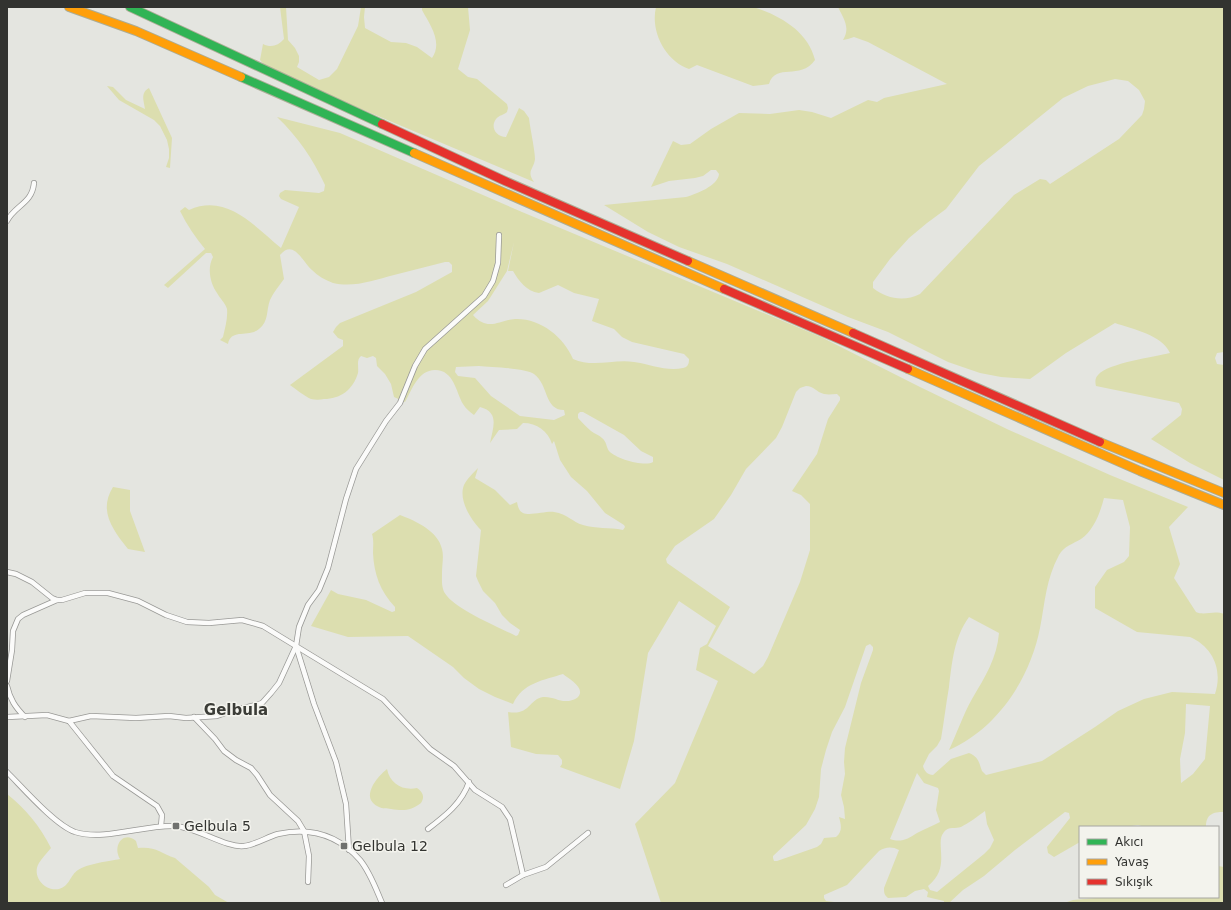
<svg xmlns="http://www.w3.org/2000/svg" width="1231" height="910" viewBox="0 0 1231 910" font-family="'DejaVu Sans',sans-serif">
<rect width="100%" height="100%" fill="#e4e5e0"/>
<g fill="#dcdeaf" fill-rule="evenodd">
<path d="M 280,7 L 286,7 L 288,40 L 295,48 L 299,56 L 299,62 L 297,67 L 319,80 L 329,77 L 337,69 L 358,26 L 361,7 L 365,7 L 364,17 L 365,28 L 391,42 L 406,43 L 417,47 L 432,58 C 443,42 430,25 422,10 L 422,7 L 468,7 L 470,30 L 458,69 L 468,77 L 477,79 L 507,104 L 508,108 L 507,112 C 504,115 499,115 496,119 C 490,127 496,137 506,137 L 519,108 L 524,111 L 529,118 C 530,128 535,150 535,159 C 534,169 526,171 534,182 L 269,70 L 260,60 L 263,44 C 271,48 278,46 284,39 Z"/>
<path d="M 656,7 L 753,7 C 779,15 808,31 815,60 C 800,81 776,62 769,84 L 753,86 L 697,65 L 689,69 C 666,61 650,32 656,7 Z"/>
<path d="M 838,7 L 1224,7 L 1224,352 L 1217,353 L 1215,358 L 1217,364 L 1224,365 L 1224,480 L 1190,463 L 1151,439 L 1181,415 L 1182,409 L 1179,403 L 1096,386 C 1095,382 1095,378 1098,375 C 1108,363 1154,357 1170,353 C 1162,335 1133,329 1115,323 L 1066,353 L 1030,379 L 1001,377 L 980,373 L 948,362 L 888,332 L 848,317 L 727,264 L 679,247 L 648,232 L 604,205 L 686,197 C 696,194 718,186 719,174 L 716,170 L 711,170 L 703,176 L 695,178 L 669,181 L 651,187 L 673,141 L 681,145 L 690,144 L 711,129 L 739,113 L 770,114 L 799,110 L 812,112 L 831,118 L 868,100 L 877,102 L 884,98 L 947,84 L 868,42 L 854,37 L 848,39 L 843,40 C 851,27 843,18 838,7 ZM 1115,79 L 1128,81 L 1139,90 L 1145,101 L 1144,109 L 1142,115 L 1119,139 L 1050,184 L 1046,180 L 1040,179 L 1014,195 L 920,294 C 904,302 887,299 873,288 L 873,282 L 890,259 L 909,238 L 927,223 L 946,209 L 979,166 L 1063,98 L 1088,86 Z"/>
<path d="M 107,86 L 113,87 L 126,100 L 145,109 C 144,101 140,93 149,88 L 172,138 L 170,168 L 166,167 L 169,158 L 169,149 L 167,140 L 160,126 L 154,120 L 119,100 Z"/>
<path d="M 277,117 L 340,133 L 522,212 L 821,337 L 920,387 L 1009,430 L 1110,475 L 1188,507 L 1169,527 L 1180,564 L 1174,578 L 1196,612 C 1205,616 1213,610 1224,614 L 1224,812 C 1213,812 1206,814 1206,827 L 1145,827 L 1138,825 L 1125,827 L 1080,827 L 1080,842 L 1054,857 L 1048,853 L 1047,847 L 1070,818 L 1069,813 L 1065,812 L 1015,850 L 984,876 L 963,890 L 949,903 L 944,903 L 944,901 L 927,897 L 928,892 L 924,889 L 915,891 L 906,897 L 888,898 C 884,895 884,892 884,888 L 899,850 C 892,846 885,847 879,851 L 847,885 L 824,895 L 824,898 L 826,901 L 842,903 L 661,903 L 635,824 L 675,783 L 718,681 L 696,670 L 700,648 L 707,644 L 716,626 L 679,601 L 648,653 L 634,741 L 620,789 L 560,767 L 562,764 L 562,760 L 558,755 L 536,754 L 511,747 L 508,712 C 530,716 529,699 543,697 C 552,696 560,702 567,701 C 571,701 576,699 578,697 C 586,688 569,679 563,674 C 544,680 522,683 513,704 L 495,697 L 479,689 L 464,678 L 453,667 L 408,636 L 348,637 L 311,626 L 331,590 L 338,594 L 366,600 L 392,612 L 395,611 L 395,607 C 380,591 374,574 373,553 C 373,547 374,540 372,534 L 400,515 C 416,521 438,531 442,549 C 444,556 442,565 442,573 C 442,582 441,589 447,596 C 458,610 498,627 516,636 L 518,635 L 520,630 L 510,623 L 502,615 L 495,603 L 483,591 L 478,581 L 476,576 L 481,530 C 471,520 458,500 464,485 C 467,479 473,473 478,468 L 475,478 L 495,490 L 510,505 L 517,502 C 518,507 519,511 523,513 C 530,516 546,511 554,512 C 568,514 572,522 583,525 C 596,529 609,527 623,530 L 625,527 L 624,525 L 605,513 L 587,491 L 571,477 L 560,460 L 554,441 L 552,444 C 548,431 537,423 523,423 L 517,429 L 499,430 L 490,443 C 493,428 500,412 480,407 L 474,415 C 470,412 466,409 463,404 C 456,392 454,370 435,370 C 418,370 412,390 405,402 L 394,397 L 391,384 L 385,374 L 377,366 L 376,358 L 373,356 L 367,358 L 361,356 C 356,360 359,367 358,373 C 353,390 340,399 324,399 C 320,400 315,400 311,399 C 304,396 296,389 290,385 L 343,346 L 343,340 L 338,338 L 333,332 L 336,327 L 340,323 L 416,292 L 452,272 L 452,265 L 449,262 L 445,262 C 428,266 411,271 394,275 C 374,280 354,288 333,283 C 325,280 318,276 312,270 C 303,263 294,238 280,255 L 284,279 C 279,286 273,293 270,300 C 266,311 269,321 259,329 C 248,338 231,328 228,344 L 220,340 L 223,337 C 225,328 228,318 227,309 C 225,302 220,299 217,293 C 210,283 207,268 213,257 L 211,253 L 206,253 L 168,288 L 164,285 L 205,249 C 195,237 187,225 180,211 L 185,207 L 189,210 C 227,193 254,226 281,248 L 299,207 L 281,199 L 279,196 L 280,193 L 285,190 L 319,193 L 324,191 L 325,185 C 313,159 298,137 277,117 ZM 514,242 L 508,271 L 513,271 C 519,281 526,291 539,293 L 558,285 L 574,293 L 599,299 L 592,321 L 614,329 L 622,337 L 632,342 L 684,354 L 689,359 C 689,364 688,367 683,368 C 667,372 650,364 634,362 C 613,359 593,368 573,359 C 564,337 540,318 515,319 C 499,320 488,332 473,315 L 488,301 L 507,271 ZM 479,366 C 491,367 526,368 534,374 C 549,385 544,410 564,410 L 565,415 L 554,420 L 520,416 L 491,396 L 475,378 L 458,376 L 455,372 L 456,367 ZM 806,386 C 814,386 816,392 824,394 C 829,395 833,394 837,394 L 840,397 L 840,400 L 828,419 L 817,454 L 792,491 L 801,495 L 810,504 L 810,550 L 800,582 L 768,657 L 763,666 L 754,674 L 708,646 L 730,607 L 667,563 L 666,559 L 675,546 L 714,519 L 731,495 L 746,469 L 776,438 L 782,427 L 796,392 L 800,388 ZM 580,412 L 583,412 L 624,435 L 641,451 L 653,457 L 653,462 C 645,467 616,459 609,451 C 606,447 607,442 602,438 C 599,435 595,434 591,431 C 586,427 582,422 578,418 L 578,414 ZM 1104,498 L 1123,500 L 1130,527 L 1129,556 L 1124,562 L 1107,570 L 1095,587 L 1095,608 L 1137,632 L 1190,637 C 1213,647 1223,670 1215,694 L 1172,692 L 1144,699 L 1118,711 L 1095,727 L 1042,761 L 986,775 L 982,771 C 979,763 979,757 969,753 L 951,759 L 933,775 C 928,775 924,771 923,766 L 929,754 L 937,746 L 941,739 C 944,721 946,704 949,687 C 952,662 954,638 969,617 L 999,633 C 997,658 985,677 972,699 C 963,715 957,733 949,750 C 997,729 1030,679 1040,628 C 1045,602 1046,579 1059,555 C 1064,546 1073,544 1081,539 C 1094,530 1100,513 1104,498 ZM 870,644 L 873,647 L 873,650 L 861,683 L 845,748 L 844,762 L 845,774 L 841,795 L 844,807 L 845,819 L 839,817 C 841,825 843,831 836,837 L 824,838 L 821,844 L 817,847 L 777,861 L 774,861 L 773,858 L 773,856 L 806,825 L 815,809 L 819,797 L 821,769 L 826,750 L 832,732 L 845,707 L 866,646 ZM 1186,704 L 1210,706 L 1205,759 L 1193,774 L 1181,783 L 1180,759 L 1185,733 ZM 917,773 L 924,783 L 938,788 L 939,791 L 936,810 L 940,822 C 933,826 924,829 917,833 C 908,839 901,843 890,839 ZM 985,811 L 987,824 L 994,840 L 990,848 L 984,854 L 937,892 L 930,890 L 928,886 C 952,867 934,843 944,832 C 948,826 956,829 961,827 C 969,823 978,816 985,811 Z"/>
<path d="M 113,487 L 130,490 L 130,511 L 145,552 L 128,549 C 113,530 98,511 113,487 Z"/>
<path d="M 387,769 C 390,784 403,791 417,788 C 423,792 425,797 421,803 C 411,811 403,811 391,809 C 387,808 382,809 379,807 C 359,798 377,777 387,769 Z"/>
<path d="M 7,794 C 26,809 40,826 51,848 C 47,853 42,858 39,863 C 31,876 45,892 59,889 C 70,886 70,875 78,870 C 86,864 110,861 120,859 C 112,845 124,830 136,841 L 138,848 C 155,846 161,853 175,858 L 209,887 L 215,895 L 229,903 L 7,903 Z"/>
<polygon points="1218,866 1224,867 1224,903 1064,903 1073,900 1107,897 1218,897"/>
</g>
<g fill="none" stroke-linecap="round" stroke-linejoin="round">
<defs>
<g id="street">
<path d="M 7,221 C 15,205 32,204 34,183"/>
<polyline points="7,572 16,574 32,582 52,598 57,600 62,600 85,593 108,593 138,601 166,615 187,622 209,623 242,620 263,626 281,637 383,699 430,749 454,766 475,790 502,807 510,819 523,875"/>
<polyline points="296,646 314,704 336,762 346,804 349,850"/>
<polyline points="7,681 12,650 13,631 18,619 23,615 57,600"/>
<path d="M 7,686 C 10,699 15,707 25,717"/>
<polyline points="7,717 47,715 69,721 113,776 157,806 162,815 161,826"/>
<polyline points="194,717 215,739 224,751 236,760 251,768 257,775 270,795 298,821 304,831 309,856 308,882"/>
<polyline points="69,721 91,716 136,718 169,716 186,718 217,716 231,711 256,705 262,703 271,693 279,683 296,646 299,627 308,605 319,590 328,568 346,499 356,469 386,421 400,403 415,366 425,349 484,296 493,281 498,263 499,235"/>
<path d="M 7,772 C 23,788 55,825 75,832 C 105,841 143,825 174,826 C 197,827 225,848 244,846 C 255,845 267,837 278,834 C 310,827 338,835 360,860 C 370,872 376,889 382,903"/>
<path d="M 428,829 C 445,816 462,803 469,782"/>
<polyline points="506,885 523,875 546,867 588,833"/>
</g>
<g id="fast">
<polyline points="130,7 382,124"/>
<polyline points="241,77 414,153"/>
</g>
<g id="slow">
<polyline points="69,7 136,31 241,77"/>
<polyline points="414,153 724,289"/>
<polyline points="688,261 853,333"/>
<polyline points="908,369 1140,471 1224,505"/>
<polyline points="1100,442 1224,493"/>
</g>
<g id="jam">
<polyline points="382,124 505,181 688,261"/>
<polyline points="724,289 908,369"/>
<polyline points="853,333 1100,442"/>
</g>
</defs>
<use href="#street" stroke="#999996" stroke-width="6"/>
<use href="#fast" stroke="#acad96" stroke-width="10"/>
<use href="#slow" stroke="#acad96" stroke-width="10"/>
<use href="#jam" stroke="#acad96" stroke-width="10"/>
<use href="#street" stroke="#fbfbfa" stroke-width="4.5"/>
<use href="#fast" stroke="#30b455" stroke-width="8"/>
<use href="#slow" stroke="#ff9f0a" stroke-width="8"/>
<use href="#jam" stroke="#e5322d" stroke-width="8"/>
</g>
<g fill="#70716e" stroke="#f3f3ed" stroke-width="1.5">
<rect x="172" y="822" width="8" height="8" rx="2"/>
<rect x="340" y="842" width="8" height="8" rx="2"/>
</g>
<g text-anchor="middle" stroke-width="3" stroke-linejoin="round" paint-order="stroke">
<g font-size="14" fill="#323330" stroke="#f3f3ed" text-anchor="start">
<text x="184" y="831">Gelbula 5</text>
<text x="352" y="851">Gelbula 12</text>
</g>
<g font-size="15" font-weight="bold" fill="#3b3c37" stroke="#f3f3ed">
<text x="236" y="715">Gelbula</text>
</g>
</g>
<rect width="1231" height="910" fill="none" stroke="#323330" stroke-width="16"/>
<rect x="1079" y="826" width="140" height="72" fill="#f3f3ed" stroke="#a6a6a1"/>
<rect x="1087" y="839" width="20" height="6" fill="#30b455" stroke="#a6a6a1"/>
<text x="1115" y="846" font-size="12" fill="#323330">Akıcı</text>
<rect x="1087" y="859" width="20" height="6" fill="#ff9f0a" stroke="#a6a6a1"/>
<text x="1115" y="866" font-size="12" fill="#323330">Yavaş</text>
<rect x="1087" y="879" width="20" height="6" fill="#e5322d" stroke="#a6a6a1"/>
<text x="1115" y="886" font-size="12" fill="#323330">Sıkışık</text>
</svg>
